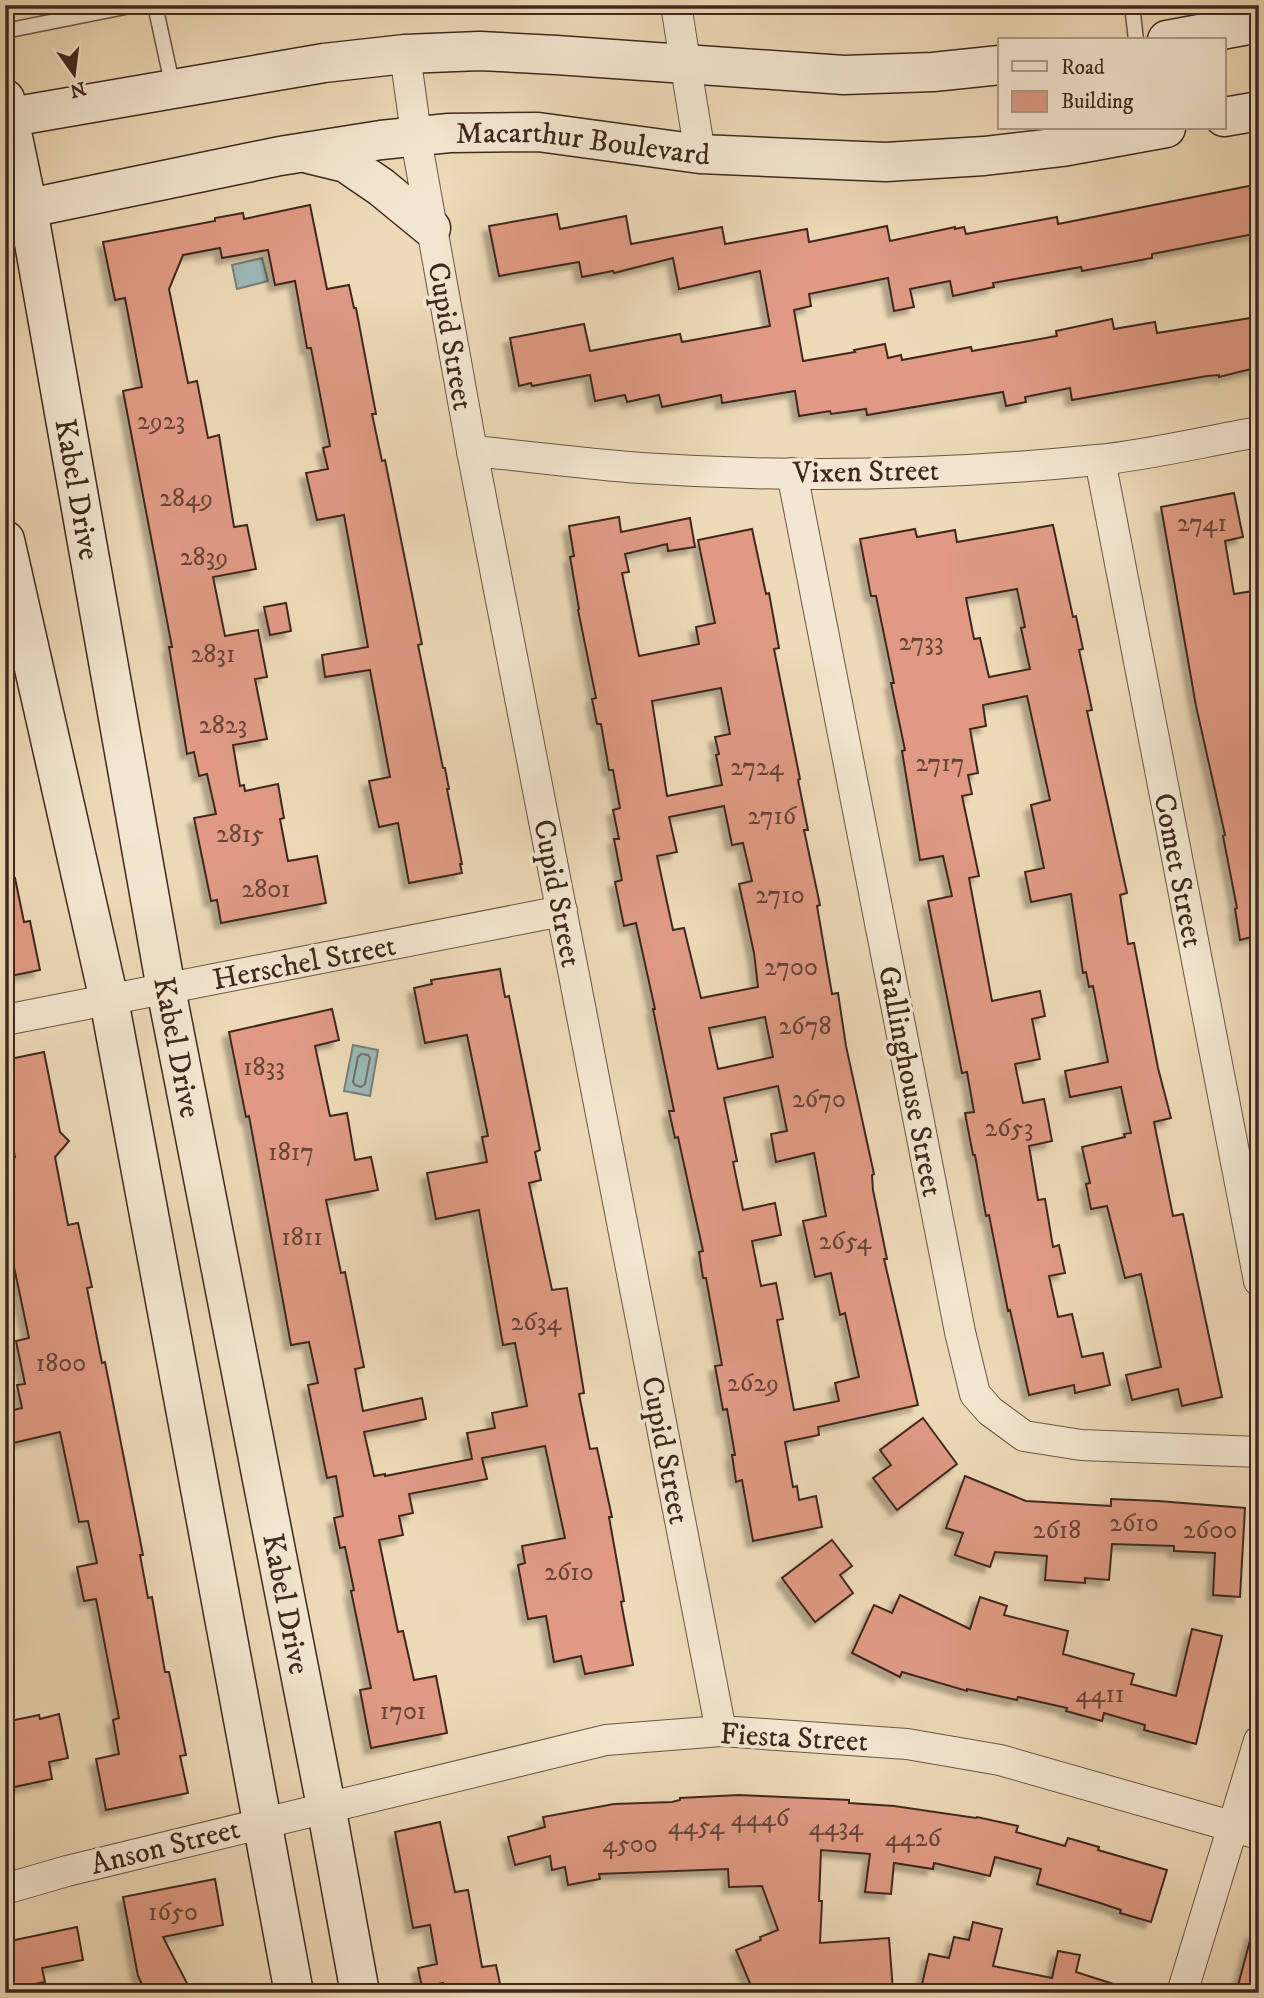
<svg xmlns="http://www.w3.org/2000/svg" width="1264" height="1998" viewBox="0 0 1264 1998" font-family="'IM FELL DW Pica',serif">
<defs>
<filter id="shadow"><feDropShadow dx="-6" dy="6" stdDeviation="2" flood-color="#0004"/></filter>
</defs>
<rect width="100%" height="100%" fill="#eedab8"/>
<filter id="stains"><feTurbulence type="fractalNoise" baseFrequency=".00286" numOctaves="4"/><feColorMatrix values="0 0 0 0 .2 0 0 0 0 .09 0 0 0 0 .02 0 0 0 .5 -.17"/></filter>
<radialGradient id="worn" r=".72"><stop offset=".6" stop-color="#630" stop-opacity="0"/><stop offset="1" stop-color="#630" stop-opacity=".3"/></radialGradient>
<g fill="#9cb9b7" stroke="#777f7a" stroke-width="2">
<polygon points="262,258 268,281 237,289 232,265"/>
<polygon points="353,1045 378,1050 370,1096 344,1091"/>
</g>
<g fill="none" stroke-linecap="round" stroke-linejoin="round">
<polygon stroke="#6e706b" stroke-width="2" points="361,1054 368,1055 370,1058 365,1084 361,1087 355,1085 353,1082 358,1057"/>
</g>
<g fill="#e09a84" stroke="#3f281f" stroke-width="2" fill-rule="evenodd" filter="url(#shadow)">
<polygon points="1259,184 1259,233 1152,254 1152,258 1082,271 1081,267 993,283 994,287 953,296 950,281 910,289 914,307 894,311 888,278 809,294 811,306 794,310 803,361 855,352 854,350 885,344 888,358 901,355 902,360 971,347 972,351 1057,336 1056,331 1112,319 1114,329 1155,322 1157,333 1251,318 1259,367 1219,377 1219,375 1207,376 1072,400 1070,388 1025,397 1026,402 1006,406 1003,392 867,415 866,409 831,414 830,411 799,416 795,391 722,403 721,395 662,407 659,395 627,402 625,395 595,401 590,375 532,386 531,383 519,386 510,338 584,324 590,351 680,334 682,342 770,326 760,271 679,289 673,258 614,273 613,271 582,277 579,262 499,276 489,226 557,214 560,229 626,216 631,244 722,227 725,244 807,229 809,242 887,226 890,241 955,227 955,229 964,227 966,234 1057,217 1058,224"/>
<polygon points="310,205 327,289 349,285 354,308 356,308 376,414 372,414 382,461 385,460 390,485 422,644 418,645 443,768 445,768 449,789 447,789 462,864 460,864 462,873 409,883 398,823 379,827 369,781 390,777 370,670 325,677 322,655 368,647 344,515 317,520 306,473 328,469 323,448 330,446 311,348 307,348 295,281 275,285 268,250 222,258 220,248 183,255 169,289 188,383 197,381 208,438 219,435 234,527 247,525 256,569 213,577 225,636 258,630 267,677 255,679 267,739 233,745 240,786 244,785 245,791 278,784 284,818 280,819 288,861 317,856 326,903 221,923 217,900 211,901 194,818 216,814 207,774 199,776 194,752 187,754 169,647 172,647 123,391 142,387 125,298 115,300 103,242 215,221 215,218 243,213 244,219"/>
<polygon points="1234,493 1243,537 1225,541 1234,594 1259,590 1259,724 1252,725 1259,767 1259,935 1240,940 1235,909 1237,908 1223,836 1225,835 1196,706 1161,507"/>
<path d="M 619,517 L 621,532 L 690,518 L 695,547 L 668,551 L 667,544 L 625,554 L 629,572 L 622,573 L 639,656 L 699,644 L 696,627 L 715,623 L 698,540 L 752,529 L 766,594 L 769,593 L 779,648 L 774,649 L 800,779 L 798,780 L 808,830 L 804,830 L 820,905 L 817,906 L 832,994 L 838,993 L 846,1046 L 874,1174 L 872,1175 L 873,1190 L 887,1259 L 884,1259 L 918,1405 L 818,1427 L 819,1435 L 785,1442 L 793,1487 L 797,1486 L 799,1500 L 816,1496 L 822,1527 L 753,1541 L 742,1480 L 736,1482 L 732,1455 L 735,1455 L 727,1409 L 723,1410 L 715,1366 L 722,1365 L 706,1278 L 703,1278 L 699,1252 L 703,1251 L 678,1137 L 675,1138 L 669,1111 L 674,1111 L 653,1009 L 655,1009 L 636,923 L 624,926 L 615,882 L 622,880 L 614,839 L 619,839 L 613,810 L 620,808 L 613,770 L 609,770 L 601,724 L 597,724 L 592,699 L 596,698 L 578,610 L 579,609 L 570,557 L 574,556 L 569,526 ZM 721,688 L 730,734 L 715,737 L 719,754 L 716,755 L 722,785 L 667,796 L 652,701 ZM 724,806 L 732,845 L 743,843 L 752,881 L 739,884 L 754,953 L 758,987 L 701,998 L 684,928 L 673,930 L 657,856 L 677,852 L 669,817 ZM 765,1017 L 773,1057 L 718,1069 L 709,1028 ZM 778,1086 L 787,1131 L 771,1134 L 776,1162 L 814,1153 L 826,1216 L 803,1221 L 815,1277 L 831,1273 L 840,1315 L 845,1313 L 859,1377 L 835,1383 L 839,1401 L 794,1410 L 777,1320 L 783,1319 L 776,1283 L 761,1286 L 752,1241 L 781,1235 L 775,1203 L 743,1210 L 733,1162 L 737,1161 L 724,1098 Z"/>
<path d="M 1053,525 L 1073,617 L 1076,616 L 1083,649 L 1079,650 L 1092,710 L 1087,711 L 1127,893 L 1120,895 L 1128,944 L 1134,943 L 1158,1068 L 1171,1118 L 1154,1122 L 1173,1216 L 1183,1214 L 1222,1397 L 1182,1406 L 1178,1389 L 1132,1400 L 1126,1375 L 1161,1367 L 1141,1274 L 1125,1278 L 1107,1206 L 1091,1209 L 1086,1184 L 1090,1183 L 1082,1147 L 1125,1137 L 1124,1134 L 1131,1133 L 1121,1087 L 1070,1097 L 1065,1071 L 1108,1062 L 1093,986 L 1089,987 L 1086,972 L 1083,973 L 1071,894 L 1031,902 L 1025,872 L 1044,868 L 1031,805 L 1050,800 L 1027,696 L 983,705 L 986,726 L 970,729 L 978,773 L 968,775 L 972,794 L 962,796 L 979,876 L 969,878 L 992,1001 L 1040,991 L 1045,1016 L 1032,1019 L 1040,1059 L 1015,1064 L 1023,1103 L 1044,1099 L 1052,1141 L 1029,1146 L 1038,1200 L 1045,1199 L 1053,1247 L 1059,1245 L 1065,1273 L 1049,1276 L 1058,1317 L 1072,1314 L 1082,1357 L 1103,1353 L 1110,1385 L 1075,1393 L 1074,1385 L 1029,1395 L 1010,1310 L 1008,1311 L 989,1215 L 986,1216 L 975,1155 L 973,1155 L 965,1113 L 974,1112 L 967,1072 L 962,1073 L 928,901 L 952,896 L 943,856 L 920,860 L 902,751 L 905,750 L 891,683 L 894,683 L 876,596 L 871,596 L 860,539 L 915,529 L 917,537 L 955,530 L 957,542 ZM 1017,589 L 1025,627 L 1021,628 L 1030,669 L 989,677 L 980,638 L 974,639 L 966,598 Z"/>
<polygon points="286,603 291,631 270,635 264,607"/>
<polygon points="15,878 24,922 30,921 40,970 5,977 5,879"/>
<polygon points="500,969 505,997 509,996 540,1150 535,1152 541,1180 529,1183 552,1290 567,1288 584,1393 579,1394 590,1449 597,1448 612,1517 609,1517 624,1601 621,1602 633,1665 585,1674 581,1656 554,1662 546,1616 528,1619 518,1565 525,1563 522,1546 565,1538 545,1446 482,1458 487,1479 409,1494 413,1513 399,1516 403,1535 379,1540 398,1632 403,1631 414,1680 436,1676 447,1733 371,1748 360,1690 371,1688 351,1591 354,1590 345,1547 340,1548 334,1518 343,1516 336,1476 327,1478 308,1385 318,1383 309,1342 291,1345 249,1116 246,1117 229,1032 332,1009 339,1040 315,1046 330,1116 347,1113 355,1160 371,1157 378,1190 326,1200 341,1273 345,1272 364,1367 355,1369 363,1411 422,1398 426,1419 364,1432 374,1476 385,1474 385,1476 472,1459 467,1433 495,1428 492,1413 527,1406 515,1343 503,1345 479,1210 436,1219 427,1173 487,1162 482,1137 488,1136 467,1035 425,1043 414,988 432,984 431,980"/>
<polygon points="44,1052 60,1132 69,1141 55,1157 68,1225 78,1223 92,1287 87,1288 102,1363 105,1362 143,1555 140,1555 148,1598 152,1597 165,1672 169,1672 186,1755 180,1756 188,1793 106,1810 96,1759 119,1754 113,1720 119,1718 96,1599 84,1601 77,1567 97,1563 88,1521 79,1522 60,1432 5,1445 5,1412 22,1408 17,1385 25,1384 16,1341 29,1338 13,1262 5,1263 5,1160 15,1157 5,1113 5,1060"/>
<polygon points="923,1418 957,1464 897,1510 873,1478 891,1465 880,1450"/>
<polygon points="965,1476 1026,1501 1111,1506 1111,1499 1158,1501 1245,1508 1240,1597 1213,1595 1215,1553 1174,1551 1174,1546 1112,1544 1109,1580 1085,1578 1085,1583 1045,1580 1047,1556 995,1552 990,1567 955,1555 963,1533 946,1528"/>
<polygon points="832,1540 852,1566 840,1575 853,1593 815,1622 782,1578"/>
<polygon points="900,1595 970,1629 980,1597 1007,1606 1004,1615 1068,1631 1063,1654 1134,1674 1131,1684 1176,1696 1192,1629 1222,1636 1196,1744 1144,1730 1145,1725 1104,1713 1102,1721 1066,1711 1067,1708 1018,1697 1017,1700 967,1689 967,1691 902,1672 900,1677 852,1653 874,1605 892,1613"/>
<polygon points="59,1714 68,1758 49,1762 52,1779 14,1787 5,1748 5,1722 39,1715 40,1719"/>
<polygon points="739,1795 849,1800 849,1803 894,1806 976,1818 977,1817 1018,1826 1016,1832 1065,1846 1068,1838 1099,1847 1098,1850 1167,1870 1151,1922 1120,1913 1121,1910 1100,1903 1037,1884 1041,1869 995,1857 990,1876 934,1863 933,1869 894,1863 891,1894 865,1892 870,1854 821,1850 819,1901 822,1901 820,1943 889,1938 893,1991 754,1993 736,1950 761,1940 760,1937 778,1930 762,1886 729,1887 728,1869 599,1874 600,1879 568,1885 565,1867 552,1870 550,1856 515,1865 508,1837 545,1827 543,1817 614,1804 672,1802 680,1800 680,1798"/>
<polygon points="440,1822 455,1892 468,1890 482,1967 496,1965 502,1993 445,1993 443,1983 422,1987 418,1968 437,1964 430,1925 413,1928 395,1832"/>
<polygon points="215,1879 223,1925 163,1937 192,1993 146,1993 138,1976 123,1897"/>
<polygon points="973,1922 1002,1929 993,1966 1052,1978 1058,1951 1080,1955 1076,1972 1126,1988 1125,1993 920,1993 929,1954 949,1958 954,1937 969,1940"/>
<polygon points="77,1927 83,1960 42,1968 45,1982 5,1990 5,1942"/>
<polygon points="1252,1933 1259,1934 1259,1993 1236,1993"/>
</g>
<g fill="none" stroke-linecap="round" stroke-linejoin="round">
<defs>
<g id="lane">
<polyline points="155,5 173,88"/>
<polyline points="1132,5 1136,40"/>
<polyline points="5,31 135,5"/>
</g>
<g id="street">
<polyline points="676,5 700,154"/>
<polyline points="405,54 419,156 472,451 721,1731"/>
<path d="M 472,451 C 528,456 585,464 641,468 C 791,478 948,475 1097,460 C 1151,455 1205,441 1259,432"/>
<polyline points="1100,460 1259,1281"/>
<polyline points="792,473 960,1332 975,1394 990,1411 1024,1436 1081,1445 1259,1452"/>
<polyline points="5,1020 562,911"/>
<polyline points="5,1889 67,1871 606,1740 721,1731 907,1744 1000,1760 1259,1834"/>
<polyline points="1182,1993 1259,1741"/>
</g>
<g id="secondary">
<polyline points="1167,40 1259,23"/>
<path id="s1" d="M 5,99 L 28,209 L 166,989 L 326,1806 L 360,1993"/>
<polyline points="1224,117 1259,111"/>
<polyline points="5,118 324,63 405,54 480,51 556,55 844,75 933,72 1000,65"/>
<polyline points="309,154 346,163 381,187 431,228"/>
<path id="s2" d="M 5,213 L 280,156 L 381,140 L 449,133 L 538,132 L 700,154 L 886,162 L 984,156 L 1062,147 L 1166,128"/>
<polyline points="5,540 109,1000 294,1993"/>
</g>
</defs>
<use href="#lane" stroke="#6b5445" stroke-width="17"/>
<use href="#street" stroke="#6b5445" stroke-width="32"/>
<use href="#secondary" stroke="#3f281f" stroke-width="41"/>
<use href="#lane" stroke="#f4e7d1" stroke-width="14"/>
<use href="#street" stroke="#f4e7d1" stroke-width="30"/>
<use href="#secondary" stroke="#f4e7d1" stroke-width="38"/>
</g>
<g text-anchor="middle" stroke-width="7" stroke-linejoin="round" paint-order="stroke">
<g font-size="26" fill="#674438">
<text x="161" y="429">2923</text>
<text x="186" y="506">2849</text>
<text x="1202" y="531">2741</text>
<text x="204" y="565">2839</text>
<text x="921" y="650">2733</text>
<text x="213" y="662">2831</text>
<text x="223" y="733">2823</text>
<text x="940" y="771">2717</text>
<text x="757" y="775">2724</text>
<text x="772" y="824">2716</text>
<text x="240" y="842">2815</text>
<text x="266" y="897">2801</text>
<text x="780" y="903">2710</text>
<text x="791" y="975">2700</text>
<text x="805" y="1034">2678</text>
<text x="264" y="1075">1833</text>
<text x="819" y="1107">2670</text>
<text x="1009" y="1136">2653</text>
<text x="291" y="1160">1817</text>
<text x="302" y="1245">1811</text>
<text x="845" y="1249">2654</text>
<text x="536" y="1330">2634</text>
<text x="61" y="1371">1800</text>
<text x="753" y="1391">2629</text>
<text x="1134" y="1531">2610</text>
<text x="1057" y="1538">2618</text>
<text x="1210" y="1538">2600</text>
<text x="569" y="1580">2610</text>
<text x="1100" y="1702">4411</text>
<text x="403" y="1719">1701</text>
<text x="760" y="1826">4446</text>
<text x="696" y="1834">4454</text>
<text x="836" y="1835">4434</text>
<text x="913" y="1846">4426</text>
<text x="630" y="1852">4500</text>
<text x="173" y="1920">1650</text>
</g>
<g font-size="30" fill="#3f281f" stroke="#f4e7d1">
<text dy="10" stroke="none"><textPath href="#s2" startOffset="586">Macarthur Boulevard</textPath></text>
<text transform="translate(451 336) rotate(80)" y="10">Cupid Street</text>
<text transform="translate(866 471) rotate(-1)" y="10">Vixen Street</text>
<text dy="10" stroke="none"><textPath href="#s1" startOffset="397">Kabel Drive</textPath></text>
<text transform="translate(1179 870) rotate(79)" y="10">Comet Street</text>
<text transform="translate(558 893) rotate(79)" y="10">Cupid Street</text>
<text transform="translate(304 962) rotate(-11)" y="10">Herschel Street</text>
<text dy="10" stroke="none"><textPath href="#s1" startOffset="964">Kabel Drive</textPath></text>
<text transform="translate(911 1081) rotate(79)" y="10">Gallinghouse Street</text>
<text transform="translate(666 1450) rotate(79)" y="10">Cupid Street</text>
<text dy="10" stroke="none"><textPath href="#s1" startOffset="1531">Kabel Drive</textPath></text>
<text transform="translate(794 1737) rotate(3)" y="10">Fiesta Street</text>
<text transform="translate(165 1846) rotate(-14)" y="10">Anson Street</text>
</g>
</g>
<rect width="1264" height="1998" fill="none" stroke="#eedab8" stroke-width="28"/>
<rect x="7" y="7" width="1250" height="1984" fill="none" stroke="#3f281f" stroke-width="3.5"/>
<rect x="14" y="14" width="1236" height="1970" fill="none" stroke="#3f281f" stroke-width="2"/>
<rect x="998" y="38" width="228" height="91" fill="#f4e7d1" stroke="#ac9b8a" stroke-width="2"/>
<rect x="1012" y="61" width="35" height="10" fill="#f4e7d1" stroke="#ac9b8a" stroke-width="2"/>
<text x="1061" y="74" font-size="21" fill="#3f281f">Road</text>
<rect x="1012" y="91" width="35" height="21" fill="#e09a84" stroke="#ac9b8a" stroke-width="2"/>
<text x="1061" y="108" font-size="21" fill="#3f281f">Building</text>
<g transform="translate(74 74) rotate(166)" stroke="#f4e7d1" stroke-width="5" paint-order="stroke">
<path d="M0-5L12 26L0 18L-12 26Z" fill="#3f281f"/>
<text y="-10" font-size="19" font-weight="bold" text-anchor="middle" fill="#3f281f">N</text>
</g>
<rect width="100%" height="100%" filter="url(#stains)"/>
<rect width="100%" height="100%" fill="url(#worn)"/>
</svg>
